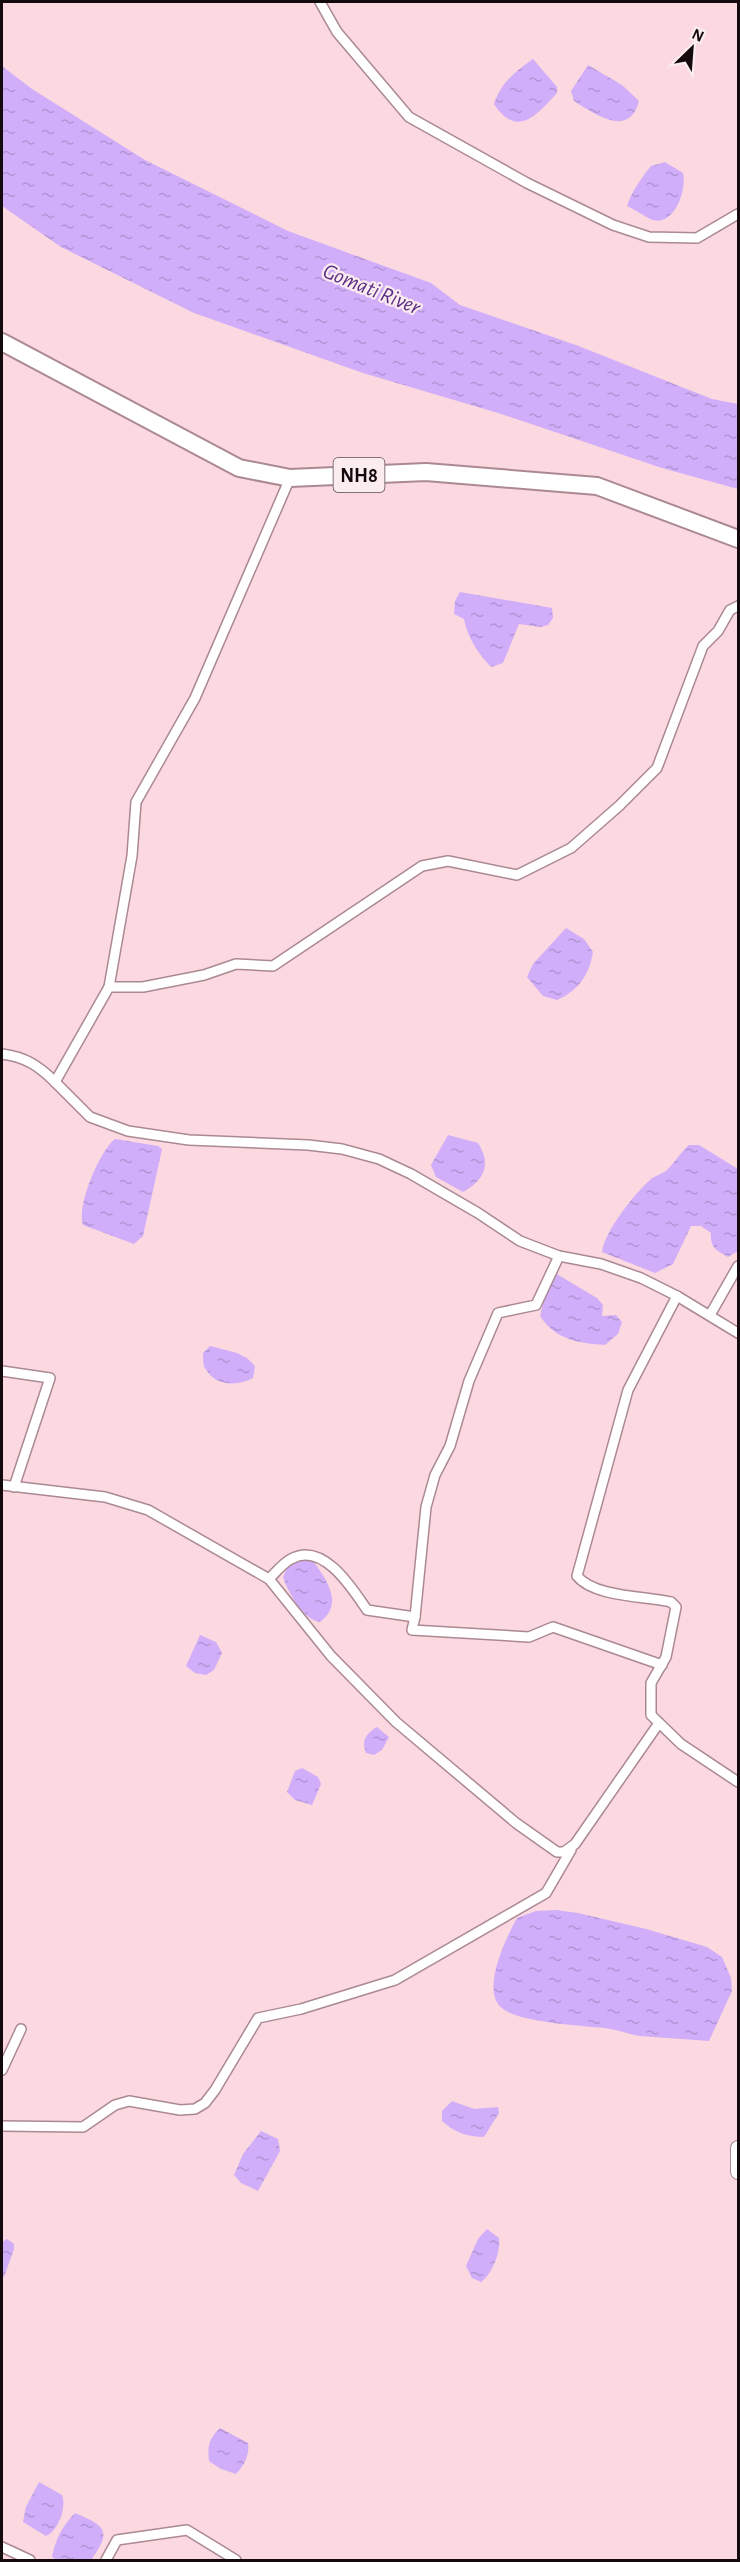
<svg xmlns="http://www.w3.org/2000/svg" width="740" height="2562" viewBox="0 0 740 2562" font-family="'Alegreya Sans',sans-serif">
<defs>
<pattern id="water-ripples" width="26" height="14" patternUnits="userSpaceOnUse" patternTransform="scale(1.5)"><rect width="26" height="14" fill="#d0aef9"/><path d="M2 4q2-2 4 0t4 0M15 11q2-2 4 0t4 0" fill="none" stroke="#b294d4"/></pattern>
</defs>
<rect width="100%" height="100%" fill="#fcd8e0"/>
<g fill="url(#water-ripples)">
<path d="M 533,59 L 557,87 L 557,93 C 537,115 517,139 494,104 C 501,82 515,72 533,59 Z"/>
<path d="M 588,65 L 622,85 L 639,101 C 629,139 595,114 574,101 L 571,91 Z"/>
<polygon points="2,66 32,89 145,160 288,231 431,283 460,305 576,345 712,399 738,404 738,489 662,468 498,413 363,373 194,313 61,247 2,206"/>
<path d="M 665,162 L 683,173 C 687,189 675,226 653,220 C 649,219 632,208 627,206 C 631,193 642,177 651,166 Z"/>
<path d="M 460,592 L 552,608 L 553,618 L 548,625 L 541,627 L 519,624 L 503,663 L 491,667 C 478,653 468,639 464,619 L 454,614 L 455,601 Z"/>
<path d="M 566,928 L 584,939 L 593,952 C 589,975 579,990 557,1000 L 543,996 L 527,977 L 533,964 Z"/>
<path d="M 448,1135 L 478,1143 C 492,1165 484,1180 463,1192 L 436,1177 L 431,1165 Z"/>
<path d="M 115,1139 L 158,1146 L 162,1149 L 143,1236 L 134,1244 L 83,1225 C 76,1206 100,1150 115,1139 Z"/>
<path d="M 689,1145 L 699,1145 L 738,1169 L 738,1251 L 728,1257 C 716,1250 710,1248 711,1233 L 701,1226 L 691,1226 L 673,1264 L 655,1273 L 602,1252 C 604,1232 635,1193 651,1179 C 656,1175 663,1174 668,1169 C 675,1162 680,1153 689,1145 Z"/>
<path d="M 555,1273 L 597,1298 L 603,1305 L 602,1316 L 616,1315 L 622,1322 L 618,1334 L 605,1345 C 578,1343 556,1340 540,1316 L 545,1295 Z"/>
<path d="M 210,1346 L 237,1353 L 247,1358 L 255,1366 L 253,1378 C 238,1386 215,1387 205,1368 C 203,1365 203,1357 203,1353 Z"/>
<path d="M 304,1560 L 313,1561 C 327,1580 344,1604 320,1622 C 303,1620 288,1592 283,1577 L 288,1566 Z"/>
<polygon points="200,1635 216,1642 222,1653 214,1670 206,1675 195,1673 186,1666"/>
<path d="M 377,1727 L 389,1737 L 382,1750 L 374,1755 L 366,1753 C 361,1740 366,1734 377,1727 Z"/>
<polygon points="302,1768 318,1777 321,1784 312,1805 295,1800 287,1792 295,1771"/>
<path d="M 556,1910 L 578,1913 L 646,1929 L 707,1947 L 722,1957 L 731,1978 L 732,1991 L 709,2041 C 686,2039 662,2038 640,2036 C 628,2034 616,2029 604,2028 C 582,2025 510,2023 498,2004 C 484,1984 506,1938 517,1918 L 536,1911 Z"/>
<path d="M 452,2101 L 474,2109 L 498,2107 L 499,2113 L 484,2137 C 467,2137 454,2132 442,2121 L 442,2111 Z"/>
<polygon points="261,2131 278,2139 280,2151 258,2191 241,2183 234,2175 243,2154"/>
<path d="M 487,2229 L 499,2238 C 501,2252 492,2274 481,2282 L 472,2278 L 466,2266 L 478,2239 Z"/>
<polygon points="7,2239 14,2244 14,2249 4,2277 2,2275 2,2242"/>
<path d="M 220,2428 L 248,2443 C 250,2454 244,2466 236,2474 L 221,2469 L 209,2461 C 207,2447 209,2438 220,2428 Z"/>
<path d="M 39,2482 L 62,2495 C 67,2507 58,2531 46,2536 L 23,2522 L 26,2507 Z"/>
<path d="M 75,2513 C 106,2526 112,2531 91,2560 L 57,2560 L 52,2557 C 55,2540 63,2525 75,2513 Z"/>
</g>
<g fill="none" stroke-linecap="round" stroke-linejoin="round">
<defs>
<g id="street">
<polyline points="320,2 337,32 409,117 527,183 613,225 649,237 697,238 738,214"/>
<polyline points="109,987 132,856 136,802 195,698 290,478"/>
<path d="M 2,1054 C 25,1057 38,1065 55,1082 L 109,987 L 143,987 L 204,975 L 236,964 L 273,966 L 422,866 L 448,861 L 517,875 L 571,848 L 619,806 L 657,768 L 703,646 L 718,631 L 730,610 L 738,606"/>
<polyline points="55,1082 90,1117 128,1131 189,1140 308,1145 342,1149 379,1159 411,1174 478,1213 520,1241 559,1256 601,1264 641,1278 677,1296 738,1333"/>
<path d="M 677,1296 L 628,1390 L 577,1576 C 594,1597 644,1596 671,1602 L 676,1607 L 666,1657 L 651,1683 L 651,1715 L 681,1744 L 738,1782"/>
<polyline points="710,1315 738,1266"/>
<polyline points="2,1371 50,1378 14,1487"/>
<polyline points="2,1485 105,1497 148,1510 269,1579 331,1656 396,1722 516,1823 557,1852 564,1852 575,1844 659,1723"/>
<path d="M 269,1579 C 276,1572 283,1563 291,1559 C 323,1541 352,1588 367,1610 L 415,1617 L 426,1507 L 435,1475 L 450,1446 L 469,1381 L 498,1313 L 536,1305 L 559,1256"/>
<polyline points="415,1617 412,1630 529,1637 553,1627 662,1665"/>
<polyline points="2,2070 21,2029"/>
<polyline points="2,2126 83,2127 115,2105 129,2101 180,2110 195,2109 205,2103 215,2090 258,2018 301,2009 395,1980 546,1893 571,1850"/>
<polyline points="2,2547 30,2560"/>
<polyline points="106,2560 117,2540 187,2530 236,2560"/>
</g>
<polyline id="primary" points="738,2148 738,2172"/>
<polyline id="highway" points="2,342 239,468 290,478 426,472 597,486 738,539"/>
</defs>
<use href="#street" stroke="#ab8992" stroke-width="12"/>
<use href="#primary" stroke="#ab8992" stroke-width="16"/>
<use href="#highway" stroke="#ab8992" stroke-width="20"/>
<use href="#street" stroke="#fff" stroke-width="9"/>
<use href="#primary" stroke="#fff" stroke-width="14"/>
<use href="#highway" stroke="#fff" stroke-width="16"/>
</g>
<g text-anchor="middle" stroke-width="4.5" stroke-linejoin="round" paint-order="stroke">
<rect fill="#fbecef" stroke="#594d50" stroke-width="1.5" x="333.5" y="458" width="51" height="34" rx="4.5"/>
<g font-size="20" font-weight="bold" fill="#14090c">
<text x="359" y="482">NH8</text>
</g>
<g font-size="22" font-style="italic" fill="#5b2e84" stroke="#fbecef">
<text transform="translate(372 288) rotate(22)" y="8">Gomati River</text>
</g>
</g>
<rect width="740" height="2562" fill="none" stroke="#14090c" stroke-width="6"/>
<g transform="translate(692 48) rotate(25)" stroke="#fbecef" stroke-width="4.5" paint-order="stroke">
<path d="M0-4.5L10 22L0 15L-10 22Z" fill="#14090c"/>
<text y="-9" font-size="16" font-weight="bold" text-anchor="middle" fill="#14090c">N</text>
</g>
</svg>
